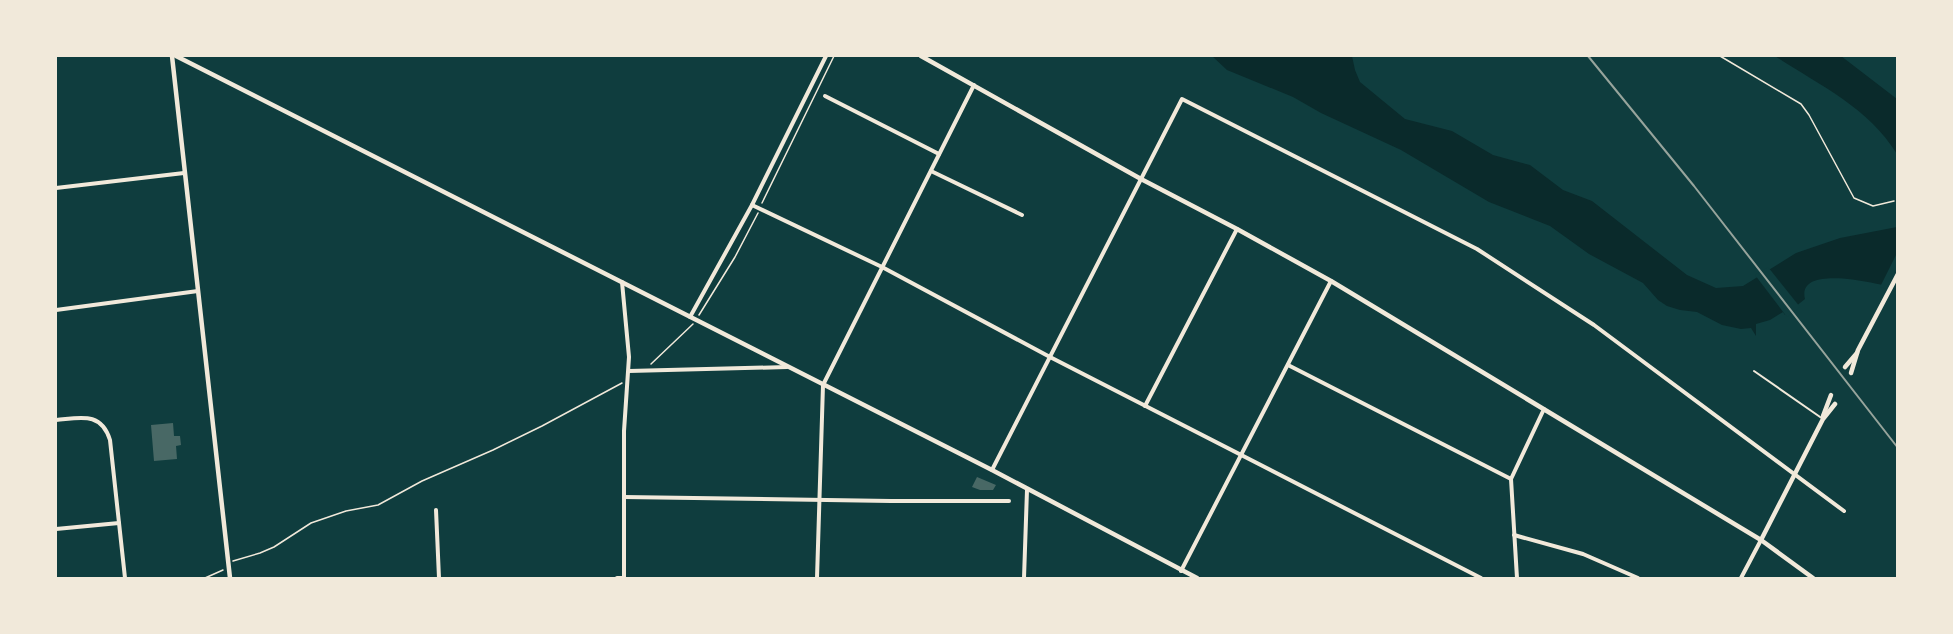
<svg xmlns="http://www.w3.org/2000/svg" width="1953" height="634" viewBox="0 0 1953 634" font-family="Manrope,sans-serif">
<rect width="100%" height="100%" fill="#0f3d3e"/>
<g fill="#0a2a2b">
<path d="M 1212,56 L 1352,56 L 1355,70 L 1360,82 L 1405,119 L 1452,131 L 1493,155 L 1530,165 L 1563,190 L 1592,201 L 1687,275 L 1716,288 L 1743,286 L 1796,253 L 1840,238 L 1897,227 L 1897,289 C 1881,284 1796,263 1805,299 L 1785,315 L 1783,312 L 1770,320 L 1756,324 L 1756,336 L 1751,328 L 1741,329 L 1722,325 L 1697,312 L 1680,310 L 1667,306 L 1658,300 L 1643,283 L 1589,254 L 1550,226 L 1489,202 L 1401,150 L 1321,113 L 1293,97 L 1227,70 Z"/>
<path d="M 1775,56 L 1841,56 L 1897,99 L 1897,154 C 1868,107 1819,85 1775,56 Z"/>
</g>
<g fill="#0f3d3e">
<polygon points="1897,253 1898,292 1897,292 1880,287"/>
<polygon points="1768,267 1800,307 1787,317 1755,275"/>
</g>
<g fill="#486865">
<polygon points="173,423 174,436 180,436 181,445 176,446 177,459 154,461 151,425"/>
<polygon points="977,477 996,485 993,490 980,490 972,487"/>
</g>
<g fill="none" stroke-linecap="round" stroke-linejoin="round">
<g stroke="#f1e9da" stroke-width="1.5">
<polyline points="1720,56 1801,104 1809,115 1854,198 1873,206 1894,201"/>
<polyline points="762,203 834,56"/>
<polyline points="699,315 735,257 758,213"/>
<polyline points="651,364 693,324"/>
<polyline points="233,561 260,553 274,547 311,523 346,511 378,505 422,481 493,450 542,426 622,383"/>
<polyline points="205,578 223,570"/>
</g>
<polyline stroke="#f1e9da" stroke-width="2" points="1754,371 1823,419"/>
<g stroke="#f1e9da" stroke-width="4">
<polyline points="825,96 939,154"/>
<polyline points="931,171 1022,215"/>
<polyline points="56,188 184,173"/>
<polyline points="752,205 882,267 1050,357 1481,578"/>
<polyline points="622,282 629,357 624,431 624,578"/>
<polyline points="56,310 198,291"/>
<polyline points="690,317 752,205 826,56"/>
<polyline points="1288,365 1511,479"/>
<polyline points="629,371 787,367"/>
<polyline points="1145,406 1237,229"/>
<path d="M 56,420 C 80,418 101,411 110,440 L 125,578"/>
<polyline points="992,470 1182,99 1477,249 1594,325 1844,511"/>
<polyline points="624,497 891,501 1009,501"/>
<polyline points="436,510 439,578"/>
<polyline points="56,529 119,523"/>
<polyline points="1514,535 1583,554 1638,578"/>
<polyline points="1181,571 1331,281"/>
<polyline points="617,578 624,578"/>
<polyline points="817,578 823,385 974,85"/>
<polyline points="1024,578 1027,490"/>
<polyline points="1517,578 1511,479 1544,409"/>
<polyline points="1741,578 1761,540"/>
</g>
<g stroke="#f1e9da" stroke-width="4.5">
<polyline points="172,56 230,578"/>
<polyline points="176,56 992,470 1197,578"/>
<polyline points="921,56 1141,179 1237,229 1331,281 1761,540 1813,578"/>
<polyline points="1845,367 1857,353"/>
<polyline points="1851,373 1858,350 1898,274"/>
<polyline points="1823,416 1831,395"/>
<polyline points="1761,540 1823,419 1835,404"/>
</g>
<polyline stroke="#97a49c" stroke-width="2" points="1588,56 1694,186 1898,448"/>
</g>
<rect width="1953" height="634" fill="none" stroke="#f1e9da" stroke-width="114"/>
</svg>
